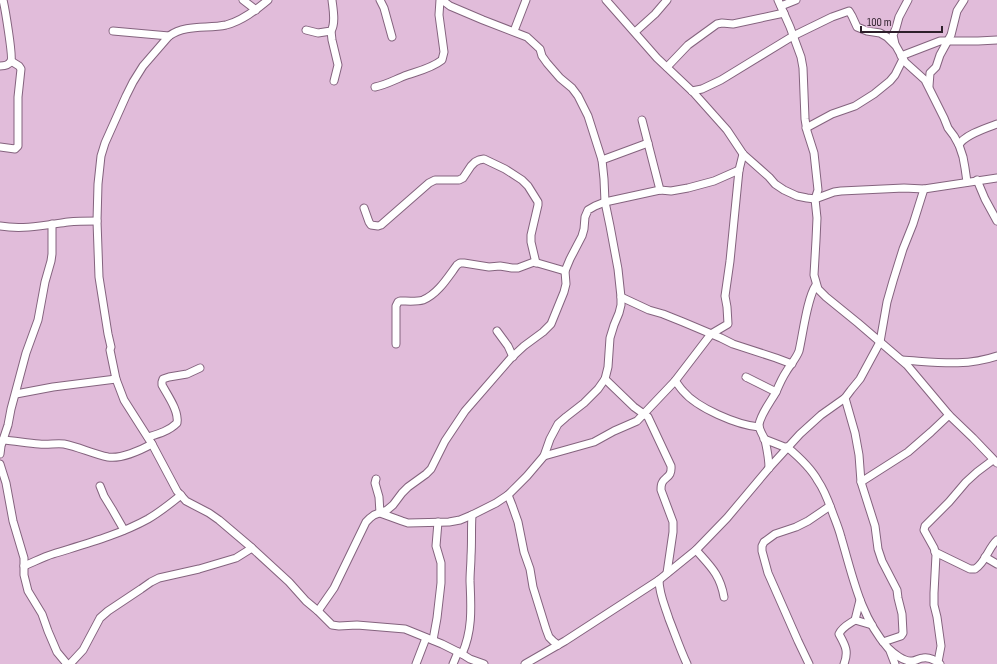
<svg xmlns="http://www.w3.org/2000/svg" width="997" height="664" viewBox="0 0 997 664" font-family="'Sofia Sans Condensed',sans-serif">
<rect width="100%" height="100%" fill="#e1bcda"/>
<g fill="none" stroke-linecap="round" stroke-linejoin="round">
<defs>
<g id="minor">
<polyline points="243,0 256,10"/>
<path d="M 268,0 C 256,10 242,21 226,25 C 207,29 186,24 169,36 L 143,66 L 133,82 L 126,96 L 105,143 L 101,156 L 98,184 L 97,221 L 99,277 L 108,334 L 111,347 L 110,350 L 116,379 L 124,400 L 152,444 L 177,491 L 186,501 L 209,513 L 219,520 L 252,548 L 289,582 L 306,601 L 318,611 L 332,625 L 339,626 L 357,625 L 405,629 L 442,644 L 462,654 L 470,659 L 484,664"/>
<polyline points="380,0 384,8 392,37"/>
<polyline points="606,0 657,58 694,93 727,130 743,154 769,177 775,184 784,190 797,196 807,198 815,199 834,192 841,191 904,188 924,189 997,178"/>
<polyline points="778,0 790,27 801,57 803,68 805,119 807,131 814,153 818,190 815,199 817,218 816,240 814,275 818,289 826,297 858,323 907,365 949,415 973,438 997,463"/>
<polyline points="781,6 796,0"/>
<path d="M 306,30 L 318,33 L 331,31 C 336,23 333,9 332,0"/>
<polyline points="113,31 169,36"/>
<polyline points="331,31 332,40 338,65 334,81"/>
<polyline points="514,31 526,0"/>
<polyline points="635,32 655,14 667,0"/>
<polyline points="895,44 893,35 896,28 899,17 908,0"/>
<polyline points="901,56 940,41 978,41 997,40"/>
<path d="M 0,66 C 4,66 9,65 11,61 C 13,56 5,8 3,0"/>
<polyline points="667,67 688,45 717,24 722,23 733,24 784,13"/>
<polyline points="929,86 930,73 936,67 940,55 951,35 957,11 964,0"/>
<path d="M 375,87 C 386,85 396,79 407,75 C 419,71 432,68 442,60 L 444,52 L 439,15 L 440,0"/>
<polyline points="692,91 702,89 721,80 793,36 832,17 849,11 852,16 857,27 867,31 880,33 887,37 896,46 905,62 925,80 944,118 948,128 954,136 959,145 963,157 965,168 967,182"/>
<polyline points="642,120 660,190"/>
<polyline points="806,128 832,114 855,106 874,94 890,81 895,75 903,59"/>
<path d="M 959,145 C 964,135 986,128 997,124"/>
<polyline points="0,147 15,149 18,146 18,97 21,69 19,66 11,61"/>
<polyline points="602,160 648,143"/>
<polyline points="977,180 985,199 997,221"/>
<polyline points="364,208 369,222 371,225 378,226 381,225 429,183 435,180 459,180 463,178 471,166 475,162 479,160 484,159 505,169 522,180 528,186 538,202 538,205 531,235 531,242 536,263"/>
<path d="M 0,226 C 23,230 46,225 68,222 C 78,221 87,221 97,221"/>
<polyline points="621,297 649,310 663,314 683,322 721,338 733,344 776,358 792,364"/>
<polyline points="497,331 508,346 513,357"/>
<path d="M 396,344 L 396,306 L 398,302 L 400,301 C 407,301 417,302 423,300 C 438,294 448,277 457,265 L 460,263 L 464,263 L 489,267 L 500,266 L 512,268 L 518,268 L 534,262 L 565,271"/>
<path d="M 902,360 C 935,362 965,367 997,356"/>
<polyline points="746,377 776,392"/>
<path d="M 605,379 L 634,407 L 648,417 L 671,466 C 672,478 665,476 662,483 C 661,485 661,489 661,490 L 673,522 L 673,532 L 667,573"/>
<path d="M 675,381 C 678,384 680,388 683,391 C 697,408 737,425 759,427"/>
<polyline points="16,394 53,387 116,379"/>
<polyline points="845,398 855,433 859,455 861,482 875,526 878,549 882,561 897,590 898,598 902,614 903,633 901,636 883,642"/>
<path d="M 148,437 C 158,434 169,431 177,423 C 179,411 168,396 162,385 L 162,382 L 163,379 L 169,377 L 187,374 L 200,368"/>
<polyline points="764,439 787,448"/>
<path d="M 3,440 C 15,441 27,443 39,444 C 48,445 56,443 64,444 C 79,447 93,454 108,457 C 121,459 141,450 152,444"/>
<path d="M 787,447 C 799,457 811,468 818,481 C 825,491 829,503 833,514 C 836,522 839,529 841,537 C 853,577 860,616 888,648 C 893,653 904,662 912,661 C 916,661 919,658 923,658 C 929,657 935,660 940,664"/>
<polyline points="0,454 1,446 8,425 11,409 26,353 38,320 45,282 51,261 52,254 52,224"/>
<polyline points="544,456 594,442 614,431 637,421 675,381 711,334 728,324 727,307 725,296 730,261 739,170 743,154"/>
<polyline points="0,464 6,483 13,521 24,558 24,575 28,591 42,614 48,631 57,652 67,664"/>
<path d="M 769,468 C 769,458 767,449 765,440 C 763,435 759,430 759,425 C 760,415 771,401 776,392 C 779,385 782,378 786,372 C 790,365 796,359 799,351 C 803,334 807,298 816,285"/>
<polyline points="376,479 375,483 379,497 380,513 402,521 408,523 449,522 460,520 472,515 496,503 508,495 527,476 544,456 550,439 558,424 566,417 584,403 598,389 605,379 608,367 610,338 614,325 619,313 621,305 621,297 618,269 610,226 605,202 604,179 602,160 588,116 578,96 572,88 560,78 547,63 542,56 540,49 527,37 483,20 450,6 442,0"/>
<polyline points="861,482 908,452 931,432 949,415"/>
<polyline points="100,486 104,496 112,509 124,530"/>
<polyline points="508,495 512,505 518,522 524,552 530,569 533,587 546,629 549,637 553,641 558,645"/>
<path d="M 696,550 C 710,566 720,574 724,597"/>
<path d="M 935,552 L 970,569 L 975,569 C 986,562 988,548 997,540"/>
<polyline points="985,557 997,564"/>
<path d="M 24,566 C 34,562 43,557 53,554 C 85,544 119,535 148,519 C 160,512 170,504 181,495"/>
<path d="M 659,580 C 659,594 665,606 669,619 C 675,634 680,649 687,664"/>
<polyline points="318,611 334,588 366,522 370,518 374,515 387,510 393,505 402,493 408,487 426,474 431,469 445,441 465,411 511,358 524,346 543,332 551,324 564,292 566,284 565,271 570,259 582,236 584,229 585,217 588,210 595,206 605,202 660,190 671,191 688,188 714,181 739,170"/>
<polyline points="855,620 872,625"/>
<polyline points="433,640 437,618 441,583 441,563 436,546 438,522"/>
<polyline points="890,651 895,664"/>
<path d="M 462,654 C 473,630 471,605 470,581 C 470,572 471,564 471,556 C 472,542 471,529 472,515"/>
<polyline points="938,662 941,646 937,617 934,605 934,593 936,555 934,548 924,530 925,526 949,502 966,482 977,472 993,460"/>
<polyline points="70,664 83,650 100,618 108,611 141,589 151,582 159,578 199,569 236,558 252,548"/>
<polyline points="416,664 426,638"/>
<polyline points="453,664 458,652"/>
<polyline points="525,664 565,641 659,580 696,550 727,518 769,468 800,434 821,415 845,398 851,390 860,379 880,342 887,302 893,281 903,249 913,224 924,189"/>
<polyline points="809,664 798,641 768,573 762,551 762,546 764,542 775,534 796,527 808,521 830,506"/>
<path d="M 844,664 C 849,651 845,645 839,634 C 842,627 849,624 855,620 L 860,600"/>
</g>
</defs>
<use href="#minor" stroke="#84637e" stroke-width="9"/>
<use href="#minor" stroke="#fff" stroke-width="7"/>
</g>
<path d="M861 26v6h81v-6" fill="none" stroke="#2d1f2a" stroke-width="2"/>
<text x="867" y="26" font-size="12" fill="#2d1f2a" stroke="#e1bcda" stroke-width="3" paint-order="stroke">100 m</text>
</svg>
